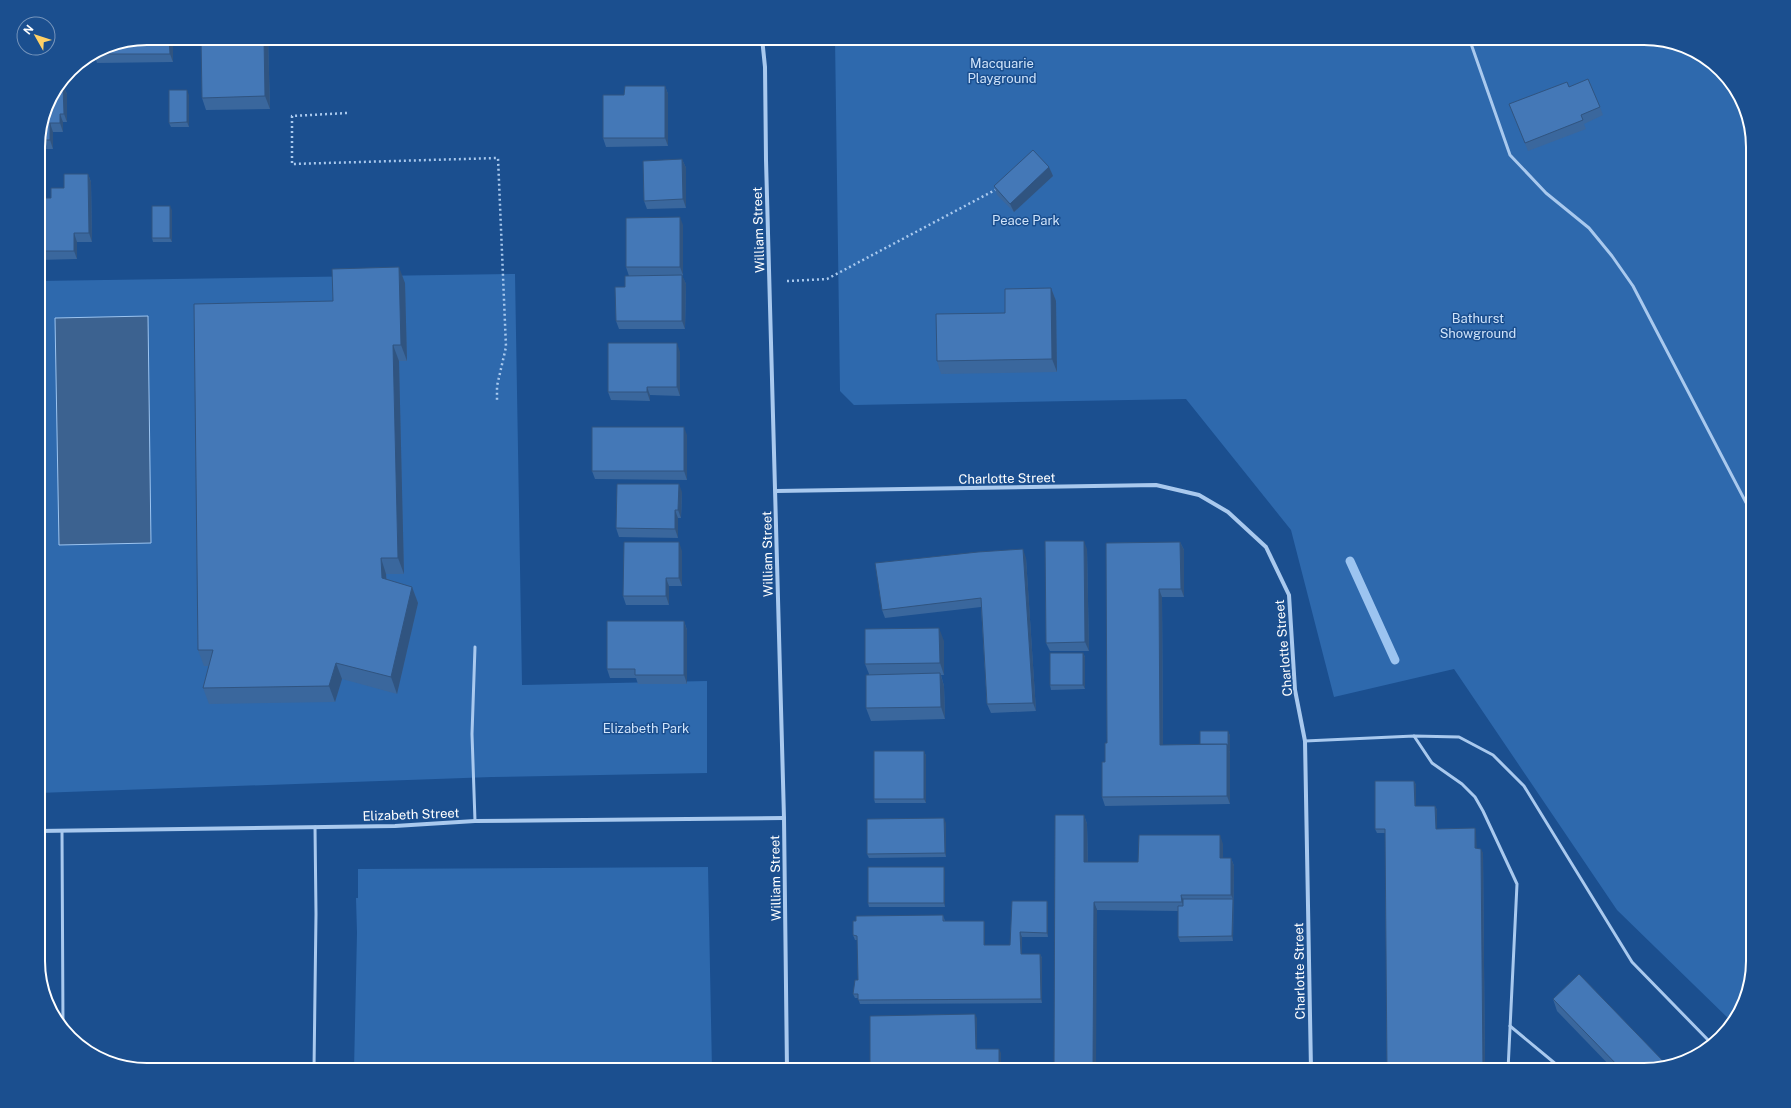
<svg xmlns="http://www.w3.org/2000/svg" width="1791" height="1108" viewBox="0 0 1791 1108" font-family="'Public Sans',sans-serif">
<rect width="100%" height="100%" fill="#1b4f8f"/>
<g fill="#2e69ad">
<polygon points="835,38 1644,38 1699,53 1738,92 1753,140 1753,961 1738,1016 1732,1022 1617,910 1454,669 1334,697 1291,530 1186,399 854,405 840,391"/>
<polygon points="515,274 522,685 707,681 707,773 492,777 38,793 38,281"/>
<polygon points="708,867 712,1070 354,1070 357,933 356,898 358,898 358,869"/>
</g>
<polygon fill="#3c6290" stroke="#9cc4f0" points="148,316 151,543 59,545 55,318"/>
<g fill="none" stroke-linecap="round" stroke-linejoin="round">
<polyline stroke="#9cc4f0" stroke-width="9" points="1350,561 1395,660"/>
<g stroke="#a9c9ee" stroke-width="2.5" stroke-dasharray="2 3" stroke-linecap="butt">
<polyline points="347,113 292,116 292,164 498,158 506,347 497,386 497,402"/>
<polyline points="787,281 827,279 997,189"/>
</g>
<g stroke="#a9c9ee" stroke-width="3">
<polyline points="1469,38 1510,155 1546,193 1589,228 1612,256 1633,286 1753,516"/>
<polyline points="475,647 472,734 475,821"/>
<polyline points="1414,736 1432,763 1462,784 1475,797 1483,811 1517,884 1508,1070"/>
<polyline points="1305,741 1414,736 1459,737 1493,755 1524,786 1632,962 1711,1043"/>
<polyline points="62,831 63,1026"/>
<polyline points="1510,1026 1563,1070"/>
<polyline points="314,1070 316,914 315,827"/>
</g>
<g stroke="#a9c9ee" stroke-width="4">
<polyline points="762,38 765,67 766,160 784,818 787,1070"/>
<polyline points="776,491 1156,485 1199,495 1228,512 1266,547 1289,595 1295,690 1305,741 1311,1070"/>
<polyline points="38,831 395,826 475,821 784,818"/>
</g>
</g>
<g fill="#3a679d">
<polygon points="173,38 173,62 97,63 94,54"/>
<polygon points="268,38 270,109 206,110 202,98"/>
<polygon points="63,86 67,94 67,122 63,122 63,132 53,132 53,149 38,149 38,140"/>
<polygon points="665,86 668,94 668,146 606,147 603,138 624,95"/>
<polygon points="1569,87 1600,107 1603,115 1584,124 1586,129 1528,151 1509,104"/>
<polygon points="189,95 189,127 171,127 169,123"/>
<polygon points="682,159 686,168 686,208 647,209 644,201"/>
<polygon points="1049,167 1053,176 1014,212 997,195 994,186"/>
<polygon points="88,174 91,182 92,242 77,242 77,259 38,260 38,198 51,198 64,188"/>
<polygon points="172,210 172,242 153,242 152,238"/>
<polygon points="683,225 683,275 682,276 686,284 685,329 619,329 616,321 625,287 629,276 626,267"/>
<polygon points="405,283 407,361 399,361 404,574 386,574 387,579 412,587 418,603 397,694 342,679 335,702 209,704 203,688 209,666 204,666 198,650 333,301"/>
<polygon points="1051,288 1056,301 1057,372 941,374 937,361 1005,313"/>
<polygon points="680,352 680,396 650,395 650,401 611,400 608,392"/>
<polygon points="687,435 687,480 595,479 592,471"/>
<polygon points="682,492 681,518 678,518 678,538 619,537 616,528"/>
<polygon points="1180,542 1184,550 1184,597 1162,597 1163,745 1200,744 1228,731 1230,736 1230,804 1105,806 1102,797 1107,743 1106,543"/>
<polygon points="1087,549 1089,651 1050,651 1046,643"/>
<polygon points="682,551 682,586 669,586 669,605 626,605 623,596"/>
<polygon points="1026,558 1036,711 991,713 987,704 981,607 885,618 882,610"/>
<polygon points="684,621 687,630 687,684 638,684 636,678 610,678 607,669"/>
<polygon points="944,641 944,675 941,675 944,686 945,719 871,721 866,708 869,674 865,664"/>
<polygon points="1083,653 1085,657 1085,689 1051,690 1050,685"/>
<polygon points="924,751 926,756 926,803 875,803 874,799"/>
<polygon points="1414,781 1416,785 1416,806 1435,806 1437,810 1437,829 1475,828 1476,832 1476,849 1483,853 1485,1070 1387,1070 1385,833 1377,833 1375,829"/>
<polygon points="1055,815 1084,815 1087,824 1088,862 1138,862 1223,844 1223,858 1231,858 1234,866 1233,941 1180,942 1178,937 1178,911 1097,910"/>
<polygon points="946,823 946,857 869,858 867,854"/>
<polygon points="945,871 945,907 869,907 868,903"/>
<polygon points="1047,901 1048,905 1048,937 1022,937 1022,954 1040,954 1042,958 1042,1003 860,1004 858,998 855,998 853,994 858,980 857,940 855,940 853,935 943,915 945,921 984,921 985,925 985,945 1010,945"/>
<polygon points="1553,999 1644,1070 1614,1070 1557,1011"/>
</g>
<g fill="#305480">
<polygon points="169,38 173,38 173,62 170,54"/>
<polygon points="264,38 268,38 270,109 265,96"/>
<polygon points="63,86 67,94 67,122 64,114"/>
<polygon points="665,86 668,94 668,146 665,138"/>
<polygon points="187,90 189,95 189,127 187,122"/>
<polygon points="60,114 63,122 63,132 60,123"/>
<polygon points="50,123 53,132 53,149 50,140"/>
<polygon points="682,159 686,168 686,208 683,199"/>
<polygon points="1049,167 1053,176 1014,212 1010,204"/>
<polygon points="88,174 91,182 92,242 89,233"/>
<polygon points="170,206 172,210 172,242 170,238"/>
<polygon points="680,217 683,225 683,275 680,267"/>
<polygon points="74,233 77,242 77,259 74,251"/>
<polygon points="399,267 405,283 407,361 401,345"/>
<polygon points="682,275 686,284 685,329 682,321"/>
<polygon points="1051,288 1056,301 1057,372 1052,359"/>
<polygon points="677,343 680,352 680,396 677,387"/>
<polygon points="393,345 399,361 404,574 398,558"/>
<polygon points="647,387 650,395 650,401 647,392"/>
<polygon points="684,427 687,435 687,480 684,471"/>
<polygon points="679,484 682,492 681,518 678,510"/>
<polygon points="675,510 678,518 678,538 675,529"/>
<polygon points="1084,541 1087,549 1089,651 1085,642"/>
<polygon points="679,542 682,551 682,586 679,578"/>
<polygon points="1180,542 1184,550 1184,597 1181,589"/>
<polygon points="1023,549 1026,558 1036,711 1033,703"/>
<polygon points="381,558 386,574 387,594 382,578"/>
<polygon points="666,578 669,586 669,605 666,596"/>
<polygon points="412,587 418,603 397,694 391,677"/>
<polygon points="1159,589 1162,597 1163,753 1160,745"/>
<polygon points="684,621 687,630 687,684 684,675"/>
<polygon points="939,628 944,641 944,675 940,663"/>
<polygon points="1083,653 1085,657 1085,689 1083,685"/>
<polygon points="336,663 342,679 335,702 329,686"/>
<polygon points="940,673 944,686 945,719 941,707"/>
<polygon points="1228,731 1230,736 1230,753 1228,748"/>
<polygon points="1227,744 1230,753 1230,804 1227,796"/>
<polygon points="924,751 926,756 926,803 924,799"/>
<polygon points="1414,781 1416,785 1416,811 1415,806"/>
<polygon points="1435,806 1437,810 1437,833 1436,829"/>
<polygon points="1084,815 1087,824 1088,870 1084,862"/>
<polygon points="944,818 946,823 946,857 945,853"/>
<polygon points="1475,828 1476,832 1477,853 1475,848"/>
<polygon points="1220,835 1223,844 1223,866 1220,858"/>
<polygon points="1481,849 1483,853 1485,1070 1483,1070"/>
<polygon points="1231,858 1234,866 1233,941 1232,936 1233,899 1231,895"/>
<polygon points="944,867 945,871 945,907 944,903"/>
<polygon points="1181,895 1185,903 1185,911 1182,902"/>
<polygon points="1047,901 1048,905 1048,937 1047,933"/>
<polygon points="1094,902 1097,910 1096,1070 1093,1070"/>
<polygon points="984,921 985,925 985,950 984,945"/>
<polygon points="1020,932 1022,937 1022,958 1021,954"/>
<polygon points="1040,954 1042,958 1042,1003 1041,999"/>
<polygon points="975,1014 977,1018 977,1054 976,1049"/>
<polygon points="999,1049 1001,1053 1001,1070 999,1070"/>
</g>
<g fill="#4478b7" stroke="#305480">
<polygon points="147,38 169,38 170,54 94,54 105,46"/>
<polygon points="201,38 264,38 265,96 202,98"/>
<polygon points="1588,79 1600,107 1581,115 1583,120 1525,143 1509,104 1567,82 1569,87"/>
<polygon points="59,86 63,86 64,114 60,114 60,123 50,123 50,140 38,140 46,105"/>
<polygon points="625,86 665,86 665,138 603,138 603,95 624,95"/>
<polygon points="169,90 187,90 187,122 169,123"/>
<polygon points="1033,150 1049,167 1010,204 994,186"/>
<polygon points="682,159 683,199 644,201 643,161"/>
<polygon points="64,174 88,174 89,233 74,233 74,251 38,251 38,198 51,198 51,188 64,188"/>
<rect x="152" y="206" width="18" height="32"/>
<polygon points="680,217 680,267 626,267 626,218"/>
<polygon points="399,267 401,345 393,345 398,558 381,558 382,578 412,587 391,677 336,663 329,686 203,688 213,650 198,650 194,304 333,301 332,269"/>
<polygon points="682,275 682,321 616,321 615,287 625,287 625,276"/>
<polygon points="1051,288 1052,359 937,361 936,314 1005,313 1005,289"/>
<polygon points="608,343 677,343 677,387 647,387 647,392 608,392"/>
<rect x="592" y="427" width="92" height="44"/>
<polygon points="617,484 679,484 678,510 675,510 675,529 616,528"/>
<polygon points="1045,541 1084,541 1085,642 1046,643"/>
<polygon points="624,542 679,542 679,578 666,578 666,596 623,596"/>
<polygon points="1180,542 1181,589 1159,589 1160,745 1227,744 1227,796 1102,797 1102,762 1105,762 1105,743 1107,743 1106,543"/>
<polygon points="1023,549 1033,703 987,704 981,598 882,610 875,563 978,552"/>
<polygon points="607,621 684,621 684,675 635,675 635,669 607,669"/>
<polygon points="939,628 940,663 865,664 865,629"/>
<rect x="1050" y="653" width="33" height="32"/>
<polygon points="940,673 941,707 866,708 866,675"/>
<polygon points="1200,731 1228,731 1228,748 1227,744 1200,744"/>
<rect x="874" y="751" width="50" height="48"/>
<polygon points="1375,781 1414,781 1415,806 1435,806 1436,829 1475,828 1475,848 1481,849 1483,1070 1387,1070 1385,829 1375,829"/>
<polygon points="1055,815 1084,815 1084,862 1138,862 1139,835 1220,835 1220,858 1231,858 1231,895 1181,895 1182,902 1094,902 1093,1070 1054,1070"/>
<polygon points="944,818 945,853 867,854 867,819"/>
<rect x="868" y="867" width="76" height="36"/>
<polygon points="1183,899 1233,899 1232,936 1178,937 1178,906 1183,906"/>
<polygon points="1012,901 1047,901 1047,933 1020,932 1021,954 1040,954 1041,999 858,1000 858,994 853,994 855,980 858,980 857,936 853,935 853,921 856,921 856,916 943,915 943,921 984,921 984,945 1010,945"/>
<polygon points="1579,974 1666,1064 1644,1070 1622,1070 1553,999"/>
<polygon points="975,1014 976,1049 999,1049 999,1070 870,1070 870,1016"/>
</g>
<g text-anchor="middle" stroke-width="3" stroke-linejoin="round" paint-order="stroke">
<g font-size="13" fill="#cfe3fa" stroke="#1b4f8f">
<text x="1002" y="68">Macquarie<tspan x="1002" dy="15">Playground</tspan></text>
<text x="1026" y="225">Peace Park</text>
<text x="1478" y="323">Bathurst<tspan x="1478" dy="15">Showground</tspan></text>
<text x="646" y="733">Elizabeth Park</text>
</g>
<g font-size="13" fill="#fff" stroke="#1b4f8f">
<text transform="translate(758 230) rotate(-92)" y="5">William Street</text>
<text transform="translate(1007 478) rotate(-1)" y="5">Charlotte Street</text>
<text transform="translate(767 554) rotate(-91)" y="5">William Street</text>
<text transform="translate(1283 648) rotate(-95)" y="5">Charlotte Street</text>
<text transform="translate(411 814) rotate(-2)" y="5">Elizabeth Street</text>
<text transform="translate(775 878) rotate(-91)" y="5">William Street</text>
<text transform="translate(1299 971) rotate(-91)" y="5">Charlotte Street</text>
</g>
</g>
<path d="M0 0H1791V1108H0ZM147 45H1644A102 102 0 0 1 1746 147V961A102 102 0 0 1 1644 1063H147A102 102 0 0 1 45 961V147A102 102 0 0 1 147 45Z" fill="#1b4f8f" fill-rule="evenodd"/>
<path fill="none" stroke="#fff" stroke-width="2" d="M147 45H1644A102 102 0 0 1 1746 147V961A102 102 0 0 1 1644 1063H147A102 102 0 0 1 45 961V147A102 102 0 0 1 147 45Z"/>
<g transform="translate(36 36) rotate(309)"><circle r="19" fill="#1b4f8f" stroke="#7695bc"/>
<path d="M0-3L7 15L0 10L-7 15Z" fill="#ffd166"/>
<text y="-6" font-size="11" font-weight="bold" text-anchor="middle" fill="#ffffff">N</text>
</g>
</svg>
